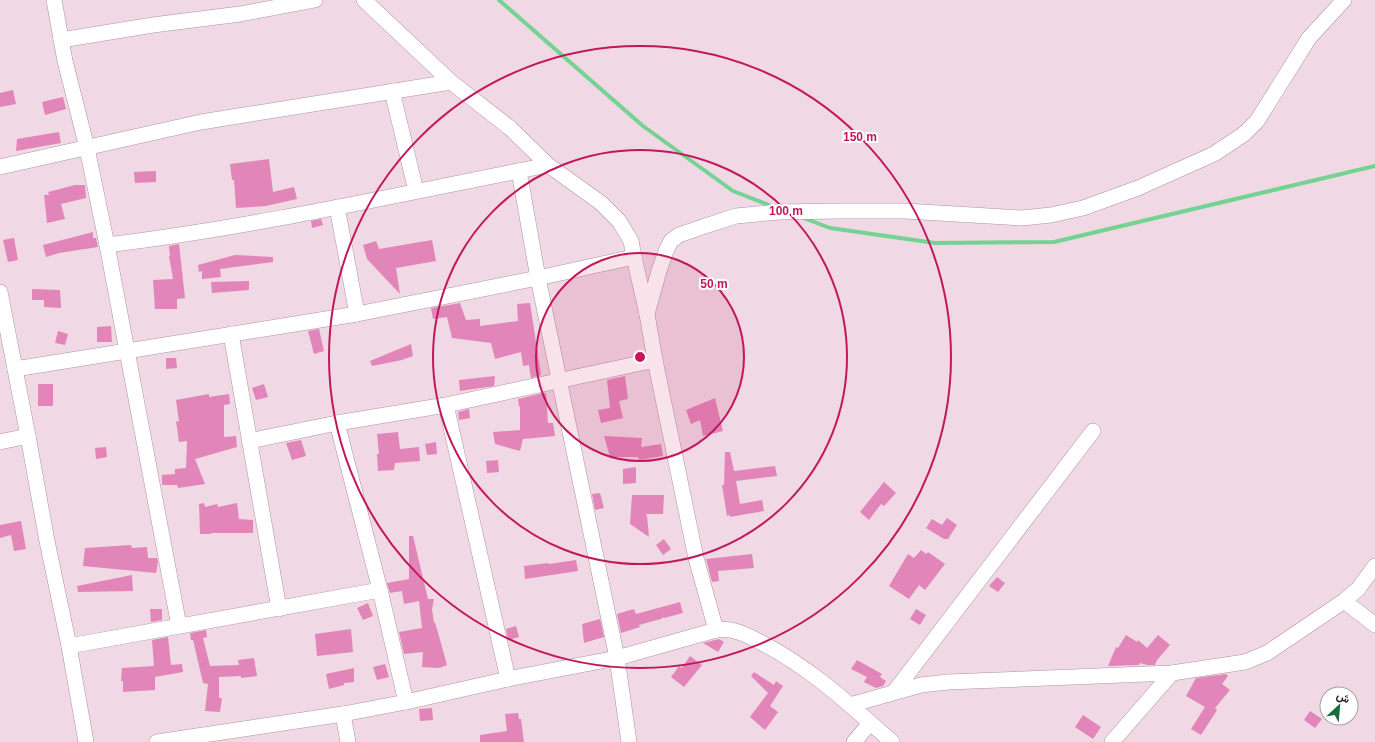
<svg xmlns="http://www.w3.org/2000/svg" width="1375" height="742" viewBox="0 0 1375 742" font-family="Helvetica,Vazirmatn,sans-serif">
<rect width="100%" height="100%" fill="#f0d8e4"/>
<g fill="none" stroke-linecap="round" stroke-linejoin="round">
<g stroke="#74d292" stroke-width="4">
<polyline points="499,0 643,126 733,191 774,207"/>
<polyline points="801,217 830,228 935,243 1054,242 1375,166"/>
</g>
</g>
<g fill="#e286b9">
<polygon points="13,90 16,104 0,107 0,93"/>
<polygon points="63,97 66,109 45,115 42,102"/>
<polygon points="59,132 61,143 16,151 17,139"/>
<polygon points="269,159 273,192 294,187 297,199 266,206 236,208 234,180 232,180 230,164"/>
<polygon points="156,171 156,182 135,183 134,172"/>
<polygon points="75,185 85,185 86,198 61,204 65,219 47,223 44,195 49,195 48,192"/>
<polygon points="321,219 323,225 312,228 311,221"/>
<polygon points="93,232 93,238 96,238 98,247 59,253 46,257 43,245"/>
<polygon points="14,238 18,260 8,262 3,240"/>
<polygon points="432,240 436,261 396,268 400,294 367,259 363,245 376,241 379,249"/>
<polygon points="179,244 185,298 177,299 177,309 155,309 153,280 173,279 169,256 170,256 169,246"/>
<polygon points="235,255 273,257 273,262 220,269 221,277 202,279 202,271 199,272 198,265"/>
<polygon points="249,281 249,290 212,293 211,282"/>
<polygon points="32,289 60,290 61,308 44,307 44,300 32,300"/>
<polygon points="460,303 466,320 480,319 480,326 518,321 517,304 530,303 541,375 531,378 529,365 523,366 521,352 495,359 491,343 452,338 447,317 433,319 431,308"/>
<polygon points="111,326 112,342 97,342 97,327"/>
<polygon points="319,329 324,351 314,354 308,331"/>
<polygon points="58,331 68,334 65,345 55,343"/>
<polygon points="411,344 413,356 402,360 372,366 370,361"/>
<polygon points="166,358 176,358 177,368 166,369"/>
<polygon points="495,376 494,386 460,391 459,380"/>
<polygon points="625,376 628,399 619,401 623,418 601,423 598,410 610,408 607,380"/>
<rect x="38" y="384" width="15" height="22"/>
<polygon points="264,384 268,397 256,400 252,388"/>
<polygon points="543,393 546,393 548,423 553,423 555,436 523,439 520,451 495,444 493,432 520,430 520,406 519,407 518,399"/>
<polygon points="209,394 209,397 229,394 230,404 224,405 224,437 236,436 237,447 195,459 205,484 178,488 177,485 162,485 162,475 175,474 175,469 186,468 187,441 179,442 176,421 179,422 176,400"/>
<polygon points="715,398 723,431 703,436 700,420 691,424 686,410"/>
<polygon points="469,409 470,418 459,420 458,412"/>
<polygon points="398,432 400,449 419,447 420,461 395,463 394,470 378,471 377,454 379,454 377,434"/>
<polygon points="604,436 642,438 641,447 661,444 663,456 639,460 638,457 610,457"/>
<polygon points="301,440 306,456 292,460 286,443"/>
<polygon points="436,442 437,454 427,455 425,444"/>
<polygon points="106,447 107,457 96,459 95,448"/>
<polygon points="725,452 730,452 734,471 775,466 777,476 736,481 740,504 762,500 764,511 730,517 730,515 727,516 722,485 724,485"/>
<polygon points="498,460 499,472 487,473 486,461"/>
<polygon points="636,467 636,483 623,484 623,469"/>
<polygon points="884,482 896,493 884,506 881,504 869,520 860,512"/>
<polygon points="600,493 604,508 595,510 592,494"/>
<polygon points="632,495 664,495 663,514 646,514 647,516 649,537 630,524"/>
<polygon points="204,503 205,507 217,504 218,507 237,503 239,519 253,520 253,533 211,533 212,534 200,534 199,504"/>
<polygon points="947,518 957,525 948,539 944,539 926,528 932,519 942,525"/>
<polygon points="21,521 26,549 14,551 11,535 0,538 0,525"/>
<polygon points="409,536 413,536 428,599 434,599 432,609 434,623 435,622 447,665 439,668 422,667 423,652 404,654 399,632 422,628 419,601 404,604 402,591 390,593 387,583 409,579"/>
<polygon points="664,539 671,549 663,555 656,545"/>
<polygon points="131,545 132,548 147,547 148,558 157,558 158,562 156,573 83,566 85,548"/>
<polygon points="921,550 926,554 928,552 945,564 925,590 919,585 909,599 889,586 908,554 914,558"/>
<polygon points="752,554 754,568 718,571 719,581 712,582 706,559"/>
<polygon points="576,560 578,571 525,579 524,566 548,563 549,564"/>
<polygon points="132,575 133,591 78,592 77,586"/>
<polygon points="997,577 1005,583 998,592 989,586"/>
<polygon points="680,602 683,613 664,618 663,617 661,619 639,625 640,627 621,633 617,614 634,609 636,614"/>
<polygon points="368,603 373,616 363,620 357,608"/>
<polygon points="150,609 162,609 162,620 151,622"/>
<polygon points="916,609 926,615 920,625 910,619"/>
<polygon points="600,619 604,637 584,643 582,624"/>
<polygon points="516,626 519,637 508,640 506,629"/>
<polygon points="351,629 353,652 317,656 315,634"/>
<polygon points="206,630 207,637 203,638 210,666 239,665 238,660 254,658 257,676 241,678 241,676 219,677 219,698 222,698 220,712 205,711 208,684 203,683 193,640 191,640 190,633"/>
<polygon points="1126,635 1137,642 1138,640 1147,648 1158,635 1170,645 1157,660 1155,665 1147,665 1140,663 1139,665 1108,666 1116,647 1118,648"/>
<polygon points="168,637 171,665 182,664 183,672 155,677 155,690 123,692 123,681 121,681 122,668 154,666 152,640"/>
<polygon points="719,639 724,642 718,652 703,643"/>
<polygon points="690,656 702,665 684,687 671,677 679,666 682,668"/>
<polygon points="857,660 882,674 880,677 886,681 883,686 876,688 864,682 867,677 851,669"/>
<polygon points="385,664 389,677 377,680 373,667"/>
<polygon points="354,668 354,682 344,683 344,685 329,689 326,674"/>
<polygon points="754,672 774,685 776,681 783,686 770,706 778,712 765,730 750,717 768,693 751,676"/>
<polygon points="1226,674 1228,676 1222,684 1230,690 1215,708 1217,710 1201,735 1191,729 1205,707 1186,696 1196,678"/>
<polygon points="432,708 433,720 420,721 419,709"/>
<polygon points="1310,711 1322,719 1315,728 1304,720"/>
<polygon points="518,713 519,719 521,719 524,742 480,742 480,735 507,731 505,714"/>
<polygon points="1083,715 1101,727 1093,739 1075,727"/>
</g>
<g fill="none" stroke-linecap="round" stroke-linejoin="round">
<defs>
<g id="street">
<polyline points="54,0 65,61 87,148 107,245 179,626"/>
<polyline points="364,0 451,82 510,128 548,165 601,203 619,221 631,241 634,257 647,314 655,360 696,558 716,630"/>
<polyline points="61,40 153,25 240,14 315,0"/>
<polyline points="392,91 416,191"/>
<polyline points="0,167 201,122 451,82"/>
<polyline points="519,171 538,278 617,658 629,742"/>
<polyline points="337,207 357,314"/>
<path d="M 107,245 C 255,227 401,194 548,165"/>
<polyline points="0,292 28,436 47,541 69,646 86,742"/>
<polyline points="647,314 659,271 666,251 671,241 679,235 702,227 736,216 779,212 840,211 905,211 1022,218 1051,215 1083,208 1138,188 1214,154 1244,134 1257,121 1309,38 1344,0"/>
<polyline points="231,334 279,609"/>
<polyline points="15,369 357,314 538,278 634,257"/>
<polyline points="446,405 508,679"/>
<polyline points="337,423 380,590 406,702"/>
<polyline points="249,441 337,423 446,405 655,360"/>
<polyline points="0,442 28,436"/>
<polyline points="1344,601 1375,625"/>
<polyline points="69,646 380,590"/>
<polyline points="894,692 1093,431"/>
<polyline points="850,705 921,685 948,682 1172,673 1245,662 1267,653 1344,601 1358,589 1375,566"/>
<polyline points="343,714 348,742"/>
<path d="M 157,742 L 343,714 L 406,702 L 508,679 L 617,658 L 716,630 C 733,627 747,635 762,643 C 811,668 850,705 892,742"/>
<polyline points="854,742 870,723"/>
<polyline points="1112,742 1172,673"/>
</g>
</defs>
<use href="#street" stroke="#ac95a0" stroke-width="16"/>
<use href="#street" stroke="#fff" stroke-width="15"/>
</g>
<circle cx="640" cy="357" r="104" fill="#c2185b" fill-opacity=".12"/>
<g fill="none" stroke="#c2185b" stroke-width="2">
<circle cx="640" cy="357" r="104"/>
<circle cx="640" cy="357" r="207"/>
<circle cx="640" cy="357" r="311"/>
</g>
<circle cx="640" cy="357" r="6" fill="#c2185b" stroke="#fff" stroke-width="2"/>
<g font-size="12" text-anchor="middle" font-weight="bold" fill="#c2185b" stroke="#fff" stroke-width="4" stroke-linejoin="round" paint-order="stroke">
<text x="860" y="141">150 m</text>
<text x="786" y="215">100 m</text>
<text x="714" y="288">50 m</text>
</g>
<g transform="translate(1339 706) rotate(26)"><circle r="19" fill="#ffffff" stroke="#a6a3a5"/>
<path d="M0-3L7 15L0 10L-7 15Z" fill="#1a6b3c"/>
<text y="-6" font-size="11" font-weight="bold" text-anchor="middle" fill="#21191d">ش</text>
</g>
</svg>
